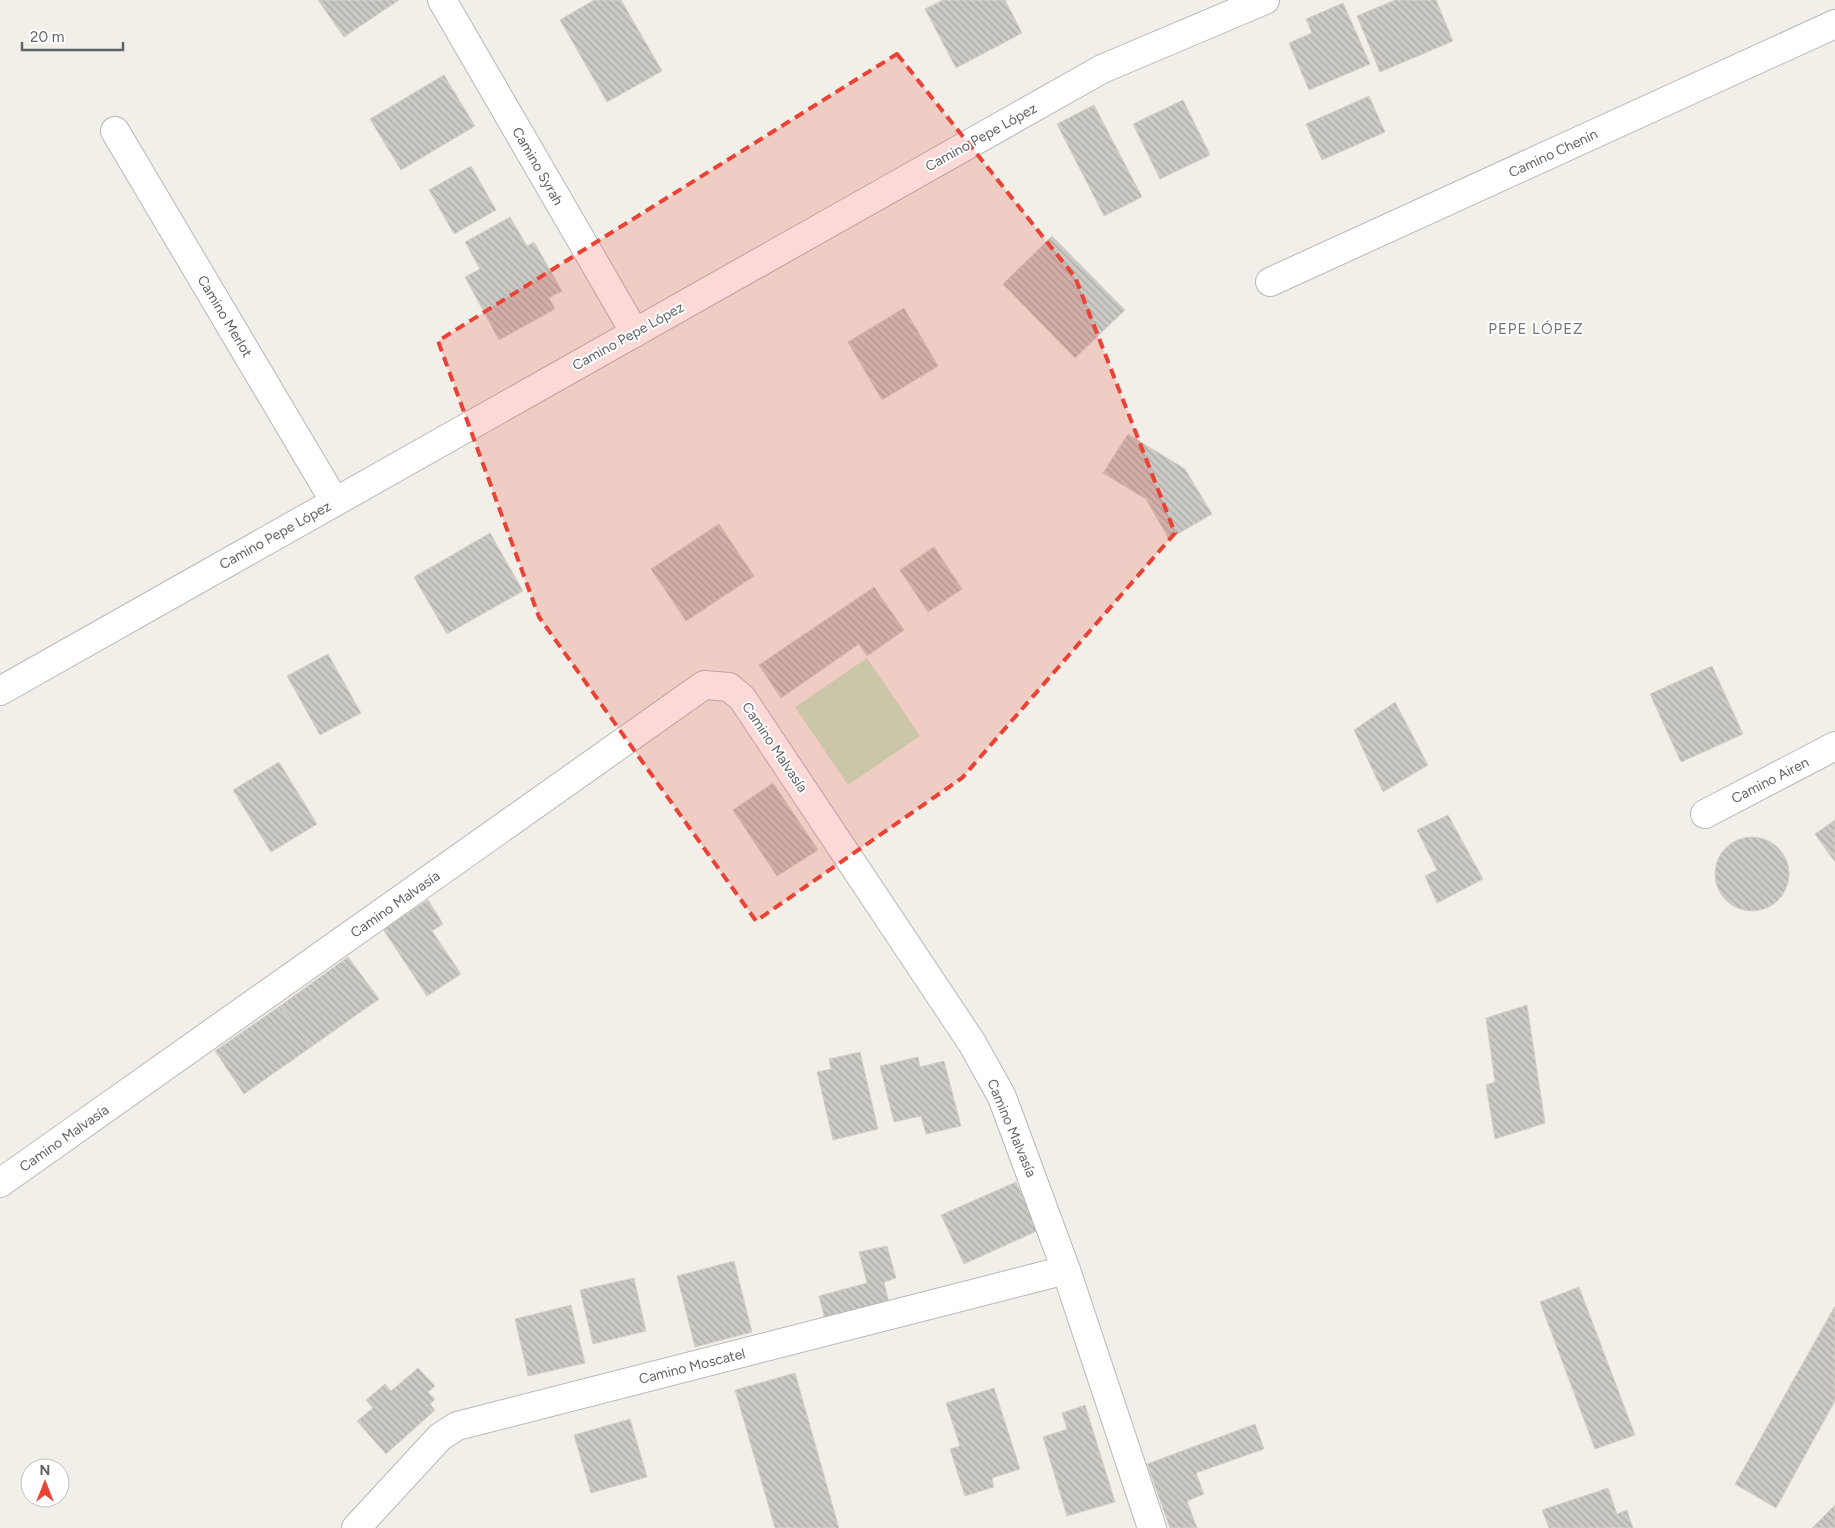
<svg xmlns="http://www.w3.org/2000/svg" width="1835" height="1528" viewBox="0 0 1835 1528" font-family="Figtree,sans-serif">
<defs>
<pattern id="building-back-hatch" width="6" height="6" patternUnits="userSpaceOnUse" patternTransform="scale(1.25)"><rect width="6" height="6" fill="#cccac5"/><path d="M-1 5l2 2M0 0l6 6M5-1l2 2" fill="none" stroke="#a9a8a4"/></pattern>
</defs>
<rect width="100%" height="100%" fill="#f1efe8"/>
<polygon fill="#c5e8c5" points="867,658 920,736 848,785 795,707"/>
<g fill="url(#building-back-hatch)" stroke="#d6d1c6">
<polygon points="318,0 399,0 344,37"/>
<polygon points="594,0 621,0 662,71 607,102 560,20"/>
<polygon points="943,0 1005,0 1022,33 956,68 925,9"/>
<polygon points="1395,0 1436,0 1453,41 1380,72 1357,16"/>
<polygon points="1343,3 1370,64 1309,90 1289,43 1312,33 1306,19"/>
<polygon points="444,75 475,126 401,170 370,119"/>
<polygon points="1369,96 1385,132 1322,160 1306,124"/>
<polygon points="1183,100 1210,155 1160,179 1133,124"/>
<polygon points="1094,105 1142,197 1104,216 1057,124"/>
<polygon points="471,166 496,210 454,234 429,190"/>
<polygon points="510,217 527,246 534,242 562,291 549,298 555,309 499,340 465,277 480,269 465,242"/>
<polygon points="1052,236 1125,310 1075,358 1003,284"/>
<polygon points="904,308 938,366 882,400 848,342"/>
<polygon points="1128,434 1185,469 1212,514 1169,539 1146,499 1103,473"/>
<polygon points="719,524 754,576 686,621 651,569"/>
<polygon points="490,533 523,591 447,634 414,577"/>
<polygon points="934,547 962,589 928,612 900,570"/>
<polygon points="874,587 904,630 867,656 859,644 781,698 759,665"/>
<polygon points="328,654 361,713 320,735 287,676"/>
<polygon points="1712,666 1743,734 1681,762 1650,694"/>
<polygon points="1395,702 1428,765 1383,792 1354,730"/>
<polygon points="279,762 317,824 271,852 233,790"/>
<polygon points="773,783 818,850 777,876 733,810"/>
<polygon points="1448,815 1483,879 1437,903 1425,876 1437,870 1417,830"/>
<polygon points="1835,820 1835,862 1815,834"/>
<circle cx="1752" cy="874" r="37"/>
<polygon points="428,900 443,924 432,931 461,974 427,996 383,929"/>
<polygon points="348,957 379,999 311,1047 280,1006"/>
<polygon points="1527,1005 1545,1123 1495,1139 1486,1085 1495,1082 1486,1018"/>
<polygon points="280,1006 311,1047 244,1094 215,1051"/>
<polygon points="860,1052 878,1129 833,1140 817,1072 831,1069 829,1059"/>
<polygon points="918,1057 920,1067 944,1061 961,1126 926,1134 921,1116 894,1122 880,1066"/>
<polygon points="1016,1182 1039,1230 964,1264 941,1215"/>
<polygon points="887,1246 896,1278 884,1282 889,1303 825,1320 819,1296 867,1283 859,1252"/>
<polygon points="734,1261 752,1332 695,1347 677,1276"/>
<polygon points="634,1278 646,1331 593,1344 580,1290"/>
<polygon points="1579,1287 1635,1435 1595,1449 1540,1302"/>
<polygon points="571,1305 585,1363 528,1376 515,1319"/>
<polygon points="1835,1306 1835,1401 1776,1508 1735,1484"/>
<polygon points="418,1368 435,1386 428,1392 435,1399 430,1404 435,1410 386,1454 357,1421 373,1408 366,1400 385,1384 391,1391"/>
<polygon points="795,1373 839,1528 775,1528 735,1390"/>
<polygon points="994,1388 1020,1469 992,1478 994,1487 965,1496 950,1449 960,1446 946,1403"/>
<polygon points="1085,1405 1115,1502 1067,1516 1043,1437 1067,1429 1062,1413"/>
<polygon points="630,1419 647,1477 591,1493 574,1435"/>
<polygon points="1255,1424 1264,1449 1196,1473 1204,1494 1187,1501 1197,1528 1170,1528 1147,1464"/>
<polygon points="1608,1488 1617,1514 1627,1510 1633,1528 1549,1528 1542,1510"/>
<polygon points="1835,1505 1835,1528 1812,1528"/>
</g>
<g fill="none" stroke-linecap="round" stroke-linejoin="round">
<defs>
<g id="street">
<polyline points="442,0 635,333"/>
<polyline points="115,131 335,502"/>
<polyline points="1270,282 1835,24"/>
<polyline points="0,691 1102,69 1265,0"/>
<polyline points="1705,814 1835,746"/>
<polyline points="0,1183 704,685 729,687 742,698 972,1043 1002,1097 1066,1270 1152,1528"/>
<polyline points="356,1528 440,1437 457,1426 1066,1270"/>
</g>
</defs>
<use href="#street" stroke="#b5b8bc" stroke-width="30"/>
<use href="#street" stroke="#fff" stroke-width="28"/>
</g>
<path fill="#ea4335" fill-opacity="0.2" stroke="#ea4335" stroke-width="4" stroke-dasharray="10 6" stroke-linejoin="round" d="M 897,54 L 1075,277 L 1175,533 L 962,778 L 756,921 L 539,617 L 438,341 Z"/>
<g text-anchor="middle" stroke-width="4" stroke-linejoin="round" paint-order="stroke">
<g font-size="14" fill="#5f6368" stroke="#fff">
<text transform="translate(981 137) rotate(-29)" y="5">Camino Pepe López</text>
<text transform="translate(1553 153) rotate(-25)" y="5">Camino Chenin</text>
<text transform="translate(538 166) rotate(60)" y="5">Camino Syrah</text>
<text transform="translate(225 316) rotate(59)" y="5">Camino Merlot</text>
<text transform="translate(628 336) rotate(-29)" y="5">Camino Pepe López</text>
<text transform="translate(275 535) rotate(-29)" y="5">Camino Pepe López</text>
<text transform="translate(775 747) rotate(56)" y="5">Camino Malvasía</text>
<text transform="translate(1770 780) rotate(-27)" y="5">Camino Airen</text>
<text transform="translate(395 904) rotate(-35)" y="5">Camino Malvasía</text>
<text transform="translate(1012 1128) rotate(67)" y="5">Camino Malvasía</text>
<text transform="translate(64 1138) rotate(-35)" y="5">Camino Malvasía</text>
<text transform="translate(692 1366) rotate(-14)" y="5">Camino Moscatel</text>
</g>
<g font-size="15" letter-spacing="1" fill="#70757a" stroke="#fff">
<text x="1536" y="334">PEPE LÓPEZ</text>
</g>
</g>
<g transform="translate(45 1483)"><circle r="24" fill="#ffffff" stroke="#bfc1c3"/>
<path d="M0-4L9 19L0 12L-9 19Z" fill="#ea4335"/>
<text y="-8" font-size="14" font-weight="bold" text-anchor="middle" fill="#5f6368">N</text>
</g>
<path d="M22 42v8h101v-8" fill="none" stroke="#5f6368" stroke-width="2.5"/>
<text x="30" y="42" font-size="15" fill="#5f6368" stroke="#ffffff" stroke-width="4" paint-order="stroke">20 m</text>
</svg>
